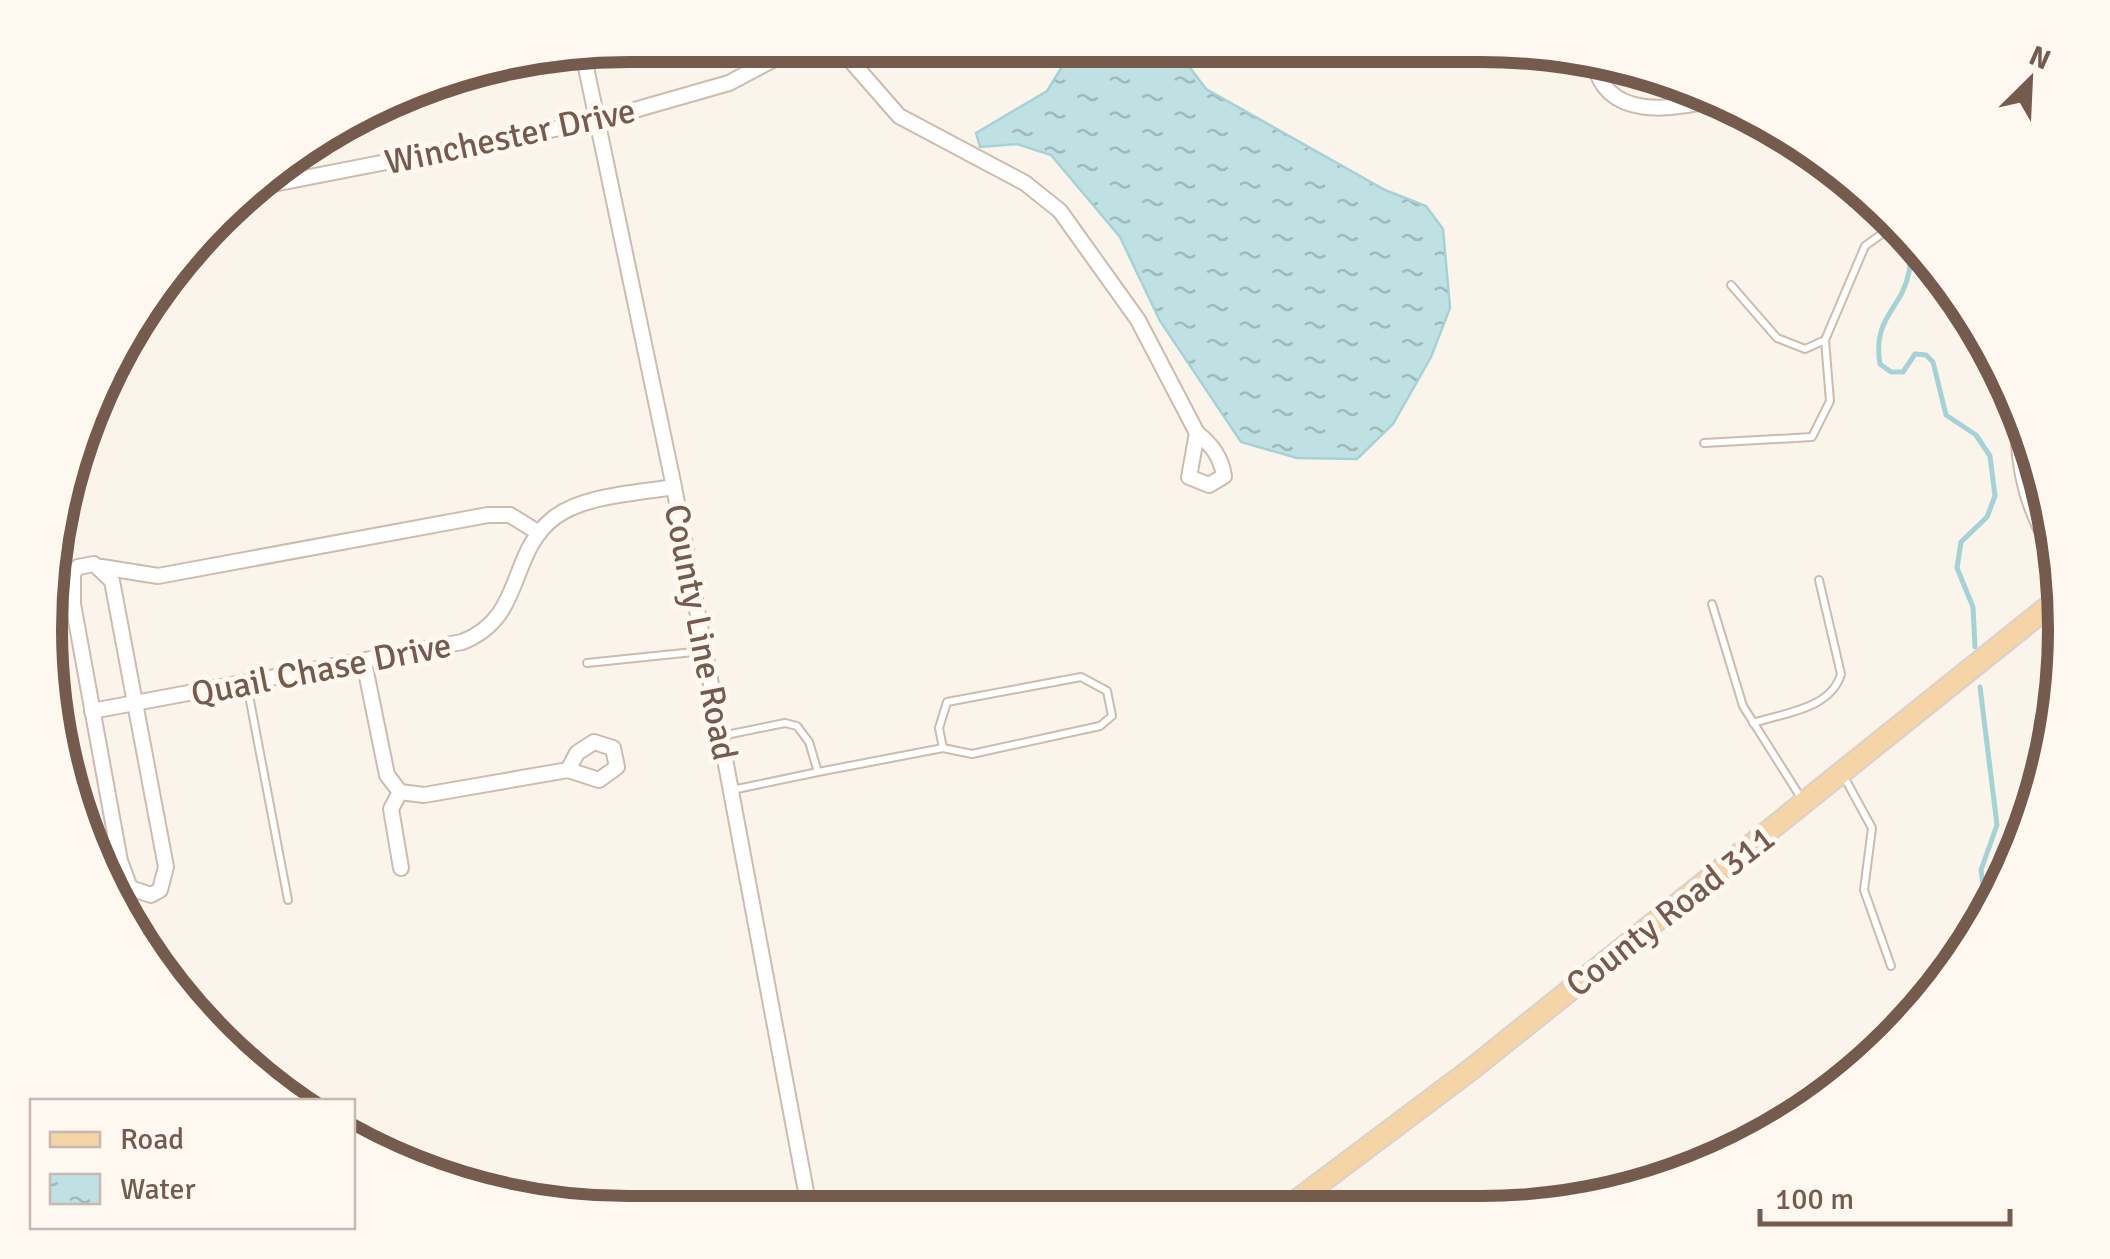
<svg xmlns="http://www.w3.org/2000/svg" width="2110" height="1259" viewBox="0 0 2110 1259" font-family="Signika,sans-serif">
<defs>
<pattern id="water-ripples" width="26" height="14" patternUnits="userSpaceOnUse" patternTransform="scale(2.5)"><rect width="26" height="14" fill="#bfe1e4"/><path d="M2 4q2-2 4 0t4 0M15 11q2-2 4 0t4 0" fill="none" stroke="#a0b9bb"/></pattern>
</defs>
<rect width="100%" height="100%" fill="#fbf4ea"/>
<polygon fill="url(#water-ripples)" stroke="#a6d1d6" stroke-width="2.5" points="1047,46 1174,46 1206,89 1385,190 1426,206 1443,229 1450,308 1431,357 1393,424 1357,459 1297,458 1241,442 1160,321 1120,237 1051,155 1017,144 980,147 976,133 1047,91 1065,62 1050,59"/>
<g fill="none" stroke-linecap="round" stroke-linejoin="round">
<g stroke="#a6d1d6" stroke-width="5">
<path d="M 1909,247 C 1909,255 1911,265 1909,272 C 1902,310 1872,316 1880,364 L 1891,372 L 1903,372 L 1915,354 L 1926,355 L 1933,362 L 1946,415 L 1976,435 L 1990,456 L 1995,496 L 1987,517 L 1961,542 L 1957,568 L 1973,607 L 1975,647"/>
<polyline points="1980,687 1997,825 1981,870 1986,907"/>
</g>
<defs>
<g id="lane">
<polyline points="1731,285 1777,338 1805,349 1825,340"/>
<path d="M 2014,420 C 2014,474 2025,514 2054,560"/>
<polyline points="1704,443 1812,437 1830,401 1825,340 1865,246 1890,228"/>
<polyline points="55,569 71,573"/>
<polyline points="1712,604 1743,706 1803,801"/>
<polyline points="587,663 703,651"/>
<polyline points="247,685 288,900"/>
<path d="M 1753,723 C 1784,713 1831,709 1841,674 L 1819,580"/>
<polyline points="721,736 785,723 797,726 809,742 818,772 732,790"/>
<polyline points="818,772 943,748 939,728 947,702 1081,677 1107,691 1112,716 1100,726 972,754 943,748"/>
<polyline points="1843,775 1872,828 1864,890 1891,966"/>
<polyline points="2029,802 2039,722 2054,661"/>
</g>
<g id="street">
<polyline points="837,45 899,116 1025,183 1060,211 1138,320 1197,433"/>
<polyline points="583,53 674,487 810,1213"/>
<path d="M 1594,61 C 1605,121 1673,110 1715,99"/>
<polyline points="253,188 596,121 729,83 801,45"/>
<path d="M 1197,433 C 1212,445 1221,457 1224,476 L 1209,485 L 1189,477 Z"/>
<polygon points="94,564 112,581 166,867 160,890 151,895 130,888 120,861 73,604 73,573 78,567"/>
<polyline points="102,567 158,576 488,515 510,515 539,533"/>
<polyline points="364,662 387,775 400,792 424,795 568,770"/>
<path d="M 92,711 L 462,642 C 526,617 507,553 555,517 C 585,495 638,493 674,487"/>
<polygon points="594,742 613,748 617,767 599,780 568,770 577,753"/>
<polyline points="400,792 391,809 401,868"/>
</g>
<polyline id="primary" points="1280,1213 1473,1068 2054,602"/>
</defs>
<use href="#lane" stroke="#cdbbb0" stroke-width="10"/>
<use href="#street" stroke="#cdbbb0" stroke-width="18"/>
<use href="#primary" stroke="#d8d1cd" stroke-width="24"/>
<use href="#lane" stroke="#fff" stroke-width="6"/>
<use href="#street" stroke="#fff" stroke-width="14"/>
<use href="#primary" stroke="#f5d4a7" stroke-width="20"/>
</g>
<g text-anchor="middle" stroke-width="10" stroke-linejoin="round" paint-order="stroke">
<g font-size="35" fill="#755a4e" stroke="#fef8f0">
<text transform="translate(510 136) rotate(-12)" y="12">Winchester Drive</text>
<text transform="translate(701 632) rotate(79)" y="12">County Line Road</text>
<text transform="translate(321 669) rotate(-11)" y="12">Quail Chase Drive</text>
<text transform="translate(1670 911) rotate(-38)" y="12">County Road 311</text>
</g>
</g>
<path d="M0 0H2110V1259H0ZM629 62H1481A567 567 0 0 1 2048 629V629A567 567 0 0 1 1481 1196H629A567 567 0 0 1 62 629V629A567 567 0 0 1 629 62Z" fill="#fef8f0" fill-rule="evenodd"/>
<path fill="none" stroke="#755a4e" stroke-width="12" d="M629 62H1481A567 567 0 0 1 2048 629V629A567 567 0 0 1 1481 1196H629A567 567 0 0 1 62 629V629A567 567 0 0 1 629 62Z"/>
<rect x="30" y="1099" width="325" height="130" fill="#fef8f0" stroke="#c7b9af" stroke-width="2.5"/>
<rect x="50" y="1132" width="50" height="15" fill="#f5d4a7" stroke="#c7b9af" stroke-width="2.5"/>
<text x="120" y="1149" font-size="30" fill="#755a4e">Road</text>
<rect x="50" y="1174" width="50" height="30" fill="url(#water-ripples)" stroke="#c7b9af" stroke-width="2.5"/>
<text x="120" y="1199" font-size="30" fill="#755a4e">Water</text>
<g transform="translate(2030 80) rotate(24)" stroke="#fef8f0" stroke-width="8" paint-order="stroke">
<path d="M0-8L18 38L0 25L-18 38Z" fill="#755a4e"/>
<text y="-15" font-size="28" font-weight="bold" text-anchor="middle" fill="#755a4e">N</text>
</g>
<path d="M1760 1209v15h250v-15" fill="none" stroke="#755a4e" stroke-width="5"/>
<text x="1775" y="1209" font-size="30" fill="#755a4e" stroke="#fef8f0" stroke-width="8" paint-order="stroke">100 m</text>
</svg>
